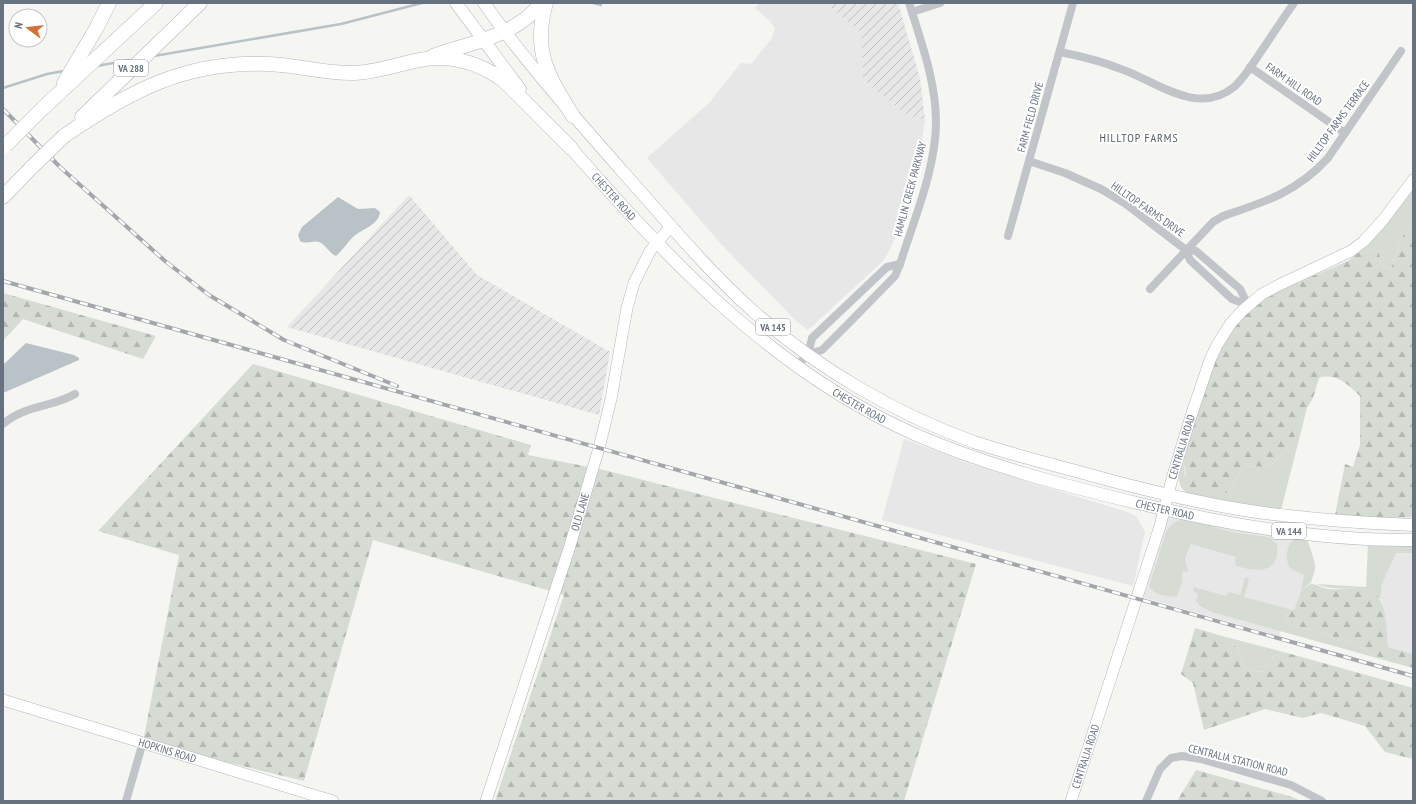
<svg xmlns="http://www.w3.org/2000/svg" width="1416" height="804" viewBox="0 0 1416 804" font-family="'PT Sans Narrow',sans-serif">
<defs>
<pattern id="industrial-furrows" width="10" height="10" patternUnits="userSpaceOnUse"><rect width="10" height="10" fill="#e6e7e6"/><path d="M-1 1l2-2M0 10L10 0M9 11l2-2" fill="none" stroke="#bec0c0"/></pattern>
<pattern id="forest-firs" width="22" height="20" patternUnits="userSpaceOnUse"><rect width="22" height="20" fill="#d6dcd4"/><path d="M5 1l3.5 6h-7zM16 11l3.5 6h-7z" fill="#b1b7b1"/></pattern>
</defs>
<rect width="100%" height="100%" fill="#f5f6f2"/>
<g fill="#e6e7e6">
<polygon points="759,3 825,3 863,33 863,80 910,117 925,120 920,154 896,236 890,249 883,261 808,330 796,321 721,244 647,158 709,103 741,63 751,64 772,38 775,29 770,21 755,8"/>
<polygon points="904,439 971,464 1127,512 1136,516 1145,532 1133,586 882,520"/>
<polygon points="1166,510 1308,534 1307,540 1316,566 1311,584 1301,591 1294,610 1284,620 1279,636 1138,596"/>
<polygon points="1386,539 1413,540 1413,654 1388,647 1382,600 1376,593"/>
</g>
<g fill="url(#industrial-furrows)">
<polygon points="825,3 898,3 920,78 925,120 910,117 863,80 862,33"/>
<polygon points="409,195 477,275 610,352 599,415 287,327"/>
</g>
<g fill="#d6dcd4">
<polygon points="1413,186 1413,228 1406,229 1394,258 1391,271 1381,264 1379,252 1366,247 1378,234"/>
<path d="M 1307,408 L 1281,510 L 1190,495 C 1174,486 1179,474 1183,459 L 1185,475 L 1228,493 L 1243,466 L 1269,467 L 1292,443 Z"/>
<path d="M 1180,520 L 1191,520 L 1231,532 L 1267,537 L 1271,538 L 1277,545 C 1281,574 1255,573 1235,565 L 1236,557 L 1191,544 L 1185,558 L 1188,572 L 1183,571 L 1181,579 L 1183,580 L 1177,596 C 1169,598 1152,594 1149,586 L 1166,532 L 1173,523 Z"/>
<path d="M 1296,538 L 1307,539 C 1314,560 1322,575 1301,591 L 1304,575 L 1291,569 C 1284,560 1286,544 1296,538 Z"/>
<path d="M 1368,543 L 1413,545 L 1412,553 L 1396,553 L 1381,586 L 1381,599 C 1366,582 1337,594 1317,584 L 1366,587 Z"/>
<polygon points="1247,577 1249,580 1244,597 1292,610 1284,620 1286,623 1351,642 1384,660 1212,612 1200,606 1196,601 1198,594 1193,591 1194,587 1226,596 1229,592 1240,595 1245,578"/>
<polygon points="1222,636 1287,653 1275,655 1262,672 1247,670 1236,647"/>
</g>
<g fill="url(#forest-firs)">
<path d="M 1413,228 L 1413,517 L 1374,519 L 1335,515 L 1345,464 L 1353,467 L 1360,445 L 1360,396 C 1349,385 1335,372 1319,378 L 1313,398 L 1307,408 L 1292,443 L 1269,467 L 1243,466 L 1228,493 L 1198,490 L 1188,486 L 1183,459 L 1203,387 L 1227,335 L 1245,312 L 1268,295 L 1348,261 L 1366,247 L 1379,252 L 1381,264 L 1391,271 L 1394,258 L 1406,229 Z"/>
<polygon points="3,293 156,336 143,359 23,319 3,341"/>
<polygon points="253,364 531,445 528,455 604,470 976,564 904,801 495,801 564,595 373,540 304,781 143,742 179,555 98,531"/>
<path d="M 1311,584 C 1317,584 1322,588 1328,589 C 1341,590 1355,588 1368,590 C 1388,594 1386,631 1388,647 L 1413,654 L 1413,668 L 1384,660 L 1351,642 L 1286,623 L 1284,620 L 1292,610 L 1294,610 L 1301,591 Z"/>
<polygon points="1195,628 1222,636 1236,647 1247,670 1262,672 1275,655 1287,653 1413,688 1413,759 1385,752 1365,726 1321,713 1303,718 1265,709 1204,730 1193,683 1181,674"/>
<polygon points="1196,770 1289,796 1301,801 1177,801"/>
</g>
<g fill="#b9c2c7">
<path d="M 338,197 L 358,209 L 375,208 L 380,212 C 379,225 362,229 353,237 C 347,243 342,251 336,256 C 329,253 326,245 319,242 C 312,240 307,245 300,241 L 298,235 L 302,227 Z"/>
<polygon points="26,343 74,355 79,358 79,360 3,393 3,365"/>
</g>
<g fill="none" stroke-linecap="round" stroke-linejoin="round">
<g stroke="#b9c2c7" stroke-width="2.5">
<polyline points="593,3 601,5"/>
<polyline points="154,56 341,24 422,3"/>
<polyline points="97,66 129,60"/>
<polyline points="3,88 47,74 64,71"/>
</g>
<defs>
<g id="secondary">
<path id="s1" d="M 3,700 L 333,801"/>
<path id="s2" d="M 486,801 L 569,549 L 599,448 L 611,399 L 627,308 L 634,283 L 650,251 L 671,226"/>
<path id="s3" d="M 1071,801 L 1160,526 L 1173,475 L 1191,416 L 1210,360 L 1217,345 L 1231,323 L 1242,311 L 1262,294 L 1279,285 L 1351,251 L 1364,241 L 1383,220 L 1413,180"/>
</g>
<g id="primary">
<polyline points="456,3 520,89"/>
<path d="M 484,3 C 526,63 575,117 623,172 C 665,219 706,269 753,311 C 817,368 894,413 974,442 C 1007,453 1042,462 1076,471 C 1136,488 1196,503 1257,512 C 1308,519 1361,523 1413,525"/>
<path id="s4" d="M 565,141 C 664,256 772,371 914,434 C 985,465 1062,485 1137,503 C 1227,525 1321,541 1413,540"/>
</g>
<g id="highway">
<path d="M 546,3 C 532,51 548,76 573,116"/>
<path d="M 433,56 C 469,43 517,36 541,3"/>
<polyline points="64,83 97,27 109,3"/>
<polyline points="43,108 156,3"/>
<polyline points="82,117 200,3"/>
<path d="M 64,136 C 130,91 185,61 268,64 C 297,65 325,74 355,73 C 378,72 398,64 420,60 C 450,54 479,63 503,80 L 571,148"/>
<polyline points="3,197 32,167"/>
</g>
</defs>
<use href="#secondary" stroke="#b4b7bc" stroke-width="12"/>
<use href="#primary" stroke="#b3b6ba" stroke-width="13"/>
<use href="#highway" stroke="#b4b7ba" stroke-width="15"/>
<g stroke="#c1c4c8" stroke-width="8">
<polyline points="912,12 940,3"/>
<path d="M 1060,52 C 1080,56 1101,61 1121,69 C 1156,81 1197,117 1234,87 C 1244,78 1252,65 1260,53 C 1271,37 1282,20 1294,3"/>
<polyline points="1250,67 1345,133"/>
<polyline points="1029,161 1065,173 1101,189 1126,204 1186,250 1196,251 1240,289 1248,305"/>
<polyline points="1008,236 1073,3"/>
<polyline points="1186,250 1190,260 1232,299 1248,305"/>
<path d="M 1150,289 L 1213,222 L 1223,216 C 1265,202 1297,192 1328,158 L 1401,51"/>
<polyline points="808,354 812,338 887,267 900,264"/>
<path d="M 797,366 L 808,354 L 822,350 L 848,324 L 895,276 L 900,264 C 914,220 936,168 936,122 C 936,82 921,41 909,3"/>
<path d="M 3,424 C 27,404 51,408 75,394"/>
<polyline points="126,801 143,742"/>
<polyline points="1146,801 1160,769 1171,758 1182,756 1201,759 1291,785 1322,801"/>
</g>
<use href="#secondary" stroke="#fff" stroke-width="11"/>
<use href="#primary" stroke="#fff" stroke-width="12"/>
<use href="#highway" stroke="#fff" stroke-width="14"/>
<defs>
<g id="rail">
<polyline points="3,109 60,167 165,261 209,295 284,340 397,386"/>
<polyline points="3,281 1413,676"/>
</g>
</defs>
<use href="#rail" stroke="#a3a7ac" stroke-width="4"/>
<use href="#rail" stroke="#fff" stroke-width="2.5" stroke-dasharray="8" stroke-linecap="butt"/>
<defs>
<g id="highway-bridge">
<polyline points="5,146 43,108"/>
<polyline points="32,167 64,136"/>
</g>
</defs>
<use href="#highway-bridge" stroke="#b4b7ba" stroke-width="15" stroke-linecap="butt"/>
<use href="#highway-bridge" stroke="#fff" stroke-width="14"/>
</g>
<g text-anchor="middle" stroke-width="4" stroke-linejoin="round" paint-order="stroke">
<g fill="#fff" stroke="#959ca7" stroke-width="1">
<rect x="114" y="60" width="34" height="16" rx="3"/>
<rect x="756" y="319" width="34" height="16" rx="3"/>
<rect x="1272" y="523" width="34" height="16" rx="3"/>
</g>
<g font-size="10" font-weight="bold" fill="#677281">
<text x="131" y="72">VA 288</text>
<text x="773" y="331">VA 145</text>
<text x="1289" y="535">VA 144</text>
</g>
<g font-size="11" fill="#677281" stroke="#fff">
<text transform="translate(1294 84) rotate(35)" y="4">FARM HILL ROAD</text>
<text transform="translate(1030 117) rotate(-75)" y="4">FARM FIELD DRIVE</text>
<text transform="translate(1338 121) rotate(-54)" y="4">HILLTOP FARMS TERRACE</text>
<text transform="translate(910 189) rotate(-75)" y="4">HAMLIN CREEK PARKWAY</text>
<text dy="4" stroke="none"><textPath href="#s4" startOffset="74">CHESTER ROAD</textPath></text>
<text transform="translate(1148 209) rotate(35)" y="4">HILLTOP FARMS DRIVE</text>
<text dy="4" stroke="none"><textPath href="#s4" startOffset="398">CHESTER ROAD</textPath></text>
<text dy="4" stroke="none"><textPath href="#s3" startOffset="371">CENTRALIA ROAD</textPath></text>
<text dy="4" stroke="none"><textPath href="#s4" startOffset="722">CHESTER ROAD</textPath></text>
<text dy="4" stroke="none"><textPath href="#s2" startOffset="304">OLD LANE</textPath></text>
<text dy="4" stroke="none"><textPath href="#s1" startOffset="172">HOPKINS ROAD</textPath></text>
<text dy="4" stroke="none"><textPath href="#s3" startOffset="47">CENTRALIA ROAD</textPath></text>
<text transform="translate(1238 760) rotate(14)" y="4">CENTRALIA STATION ROAD</text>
</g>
<g font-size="12" letter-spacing="1" fill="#545c67" stroke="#fff">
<text x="1139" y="142">HILLTOP FARMS</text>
</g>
</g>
<rect width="1416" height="804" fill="none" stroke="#677281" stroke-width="8"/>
<g transform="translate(28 28) rotate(285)"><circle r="19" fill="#ffffff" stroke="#c2c7cd"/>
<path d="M0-3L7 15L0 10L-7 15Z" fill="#d47134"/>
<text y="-6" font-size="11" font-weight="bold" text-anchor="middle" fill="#677281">N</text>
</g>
</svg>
